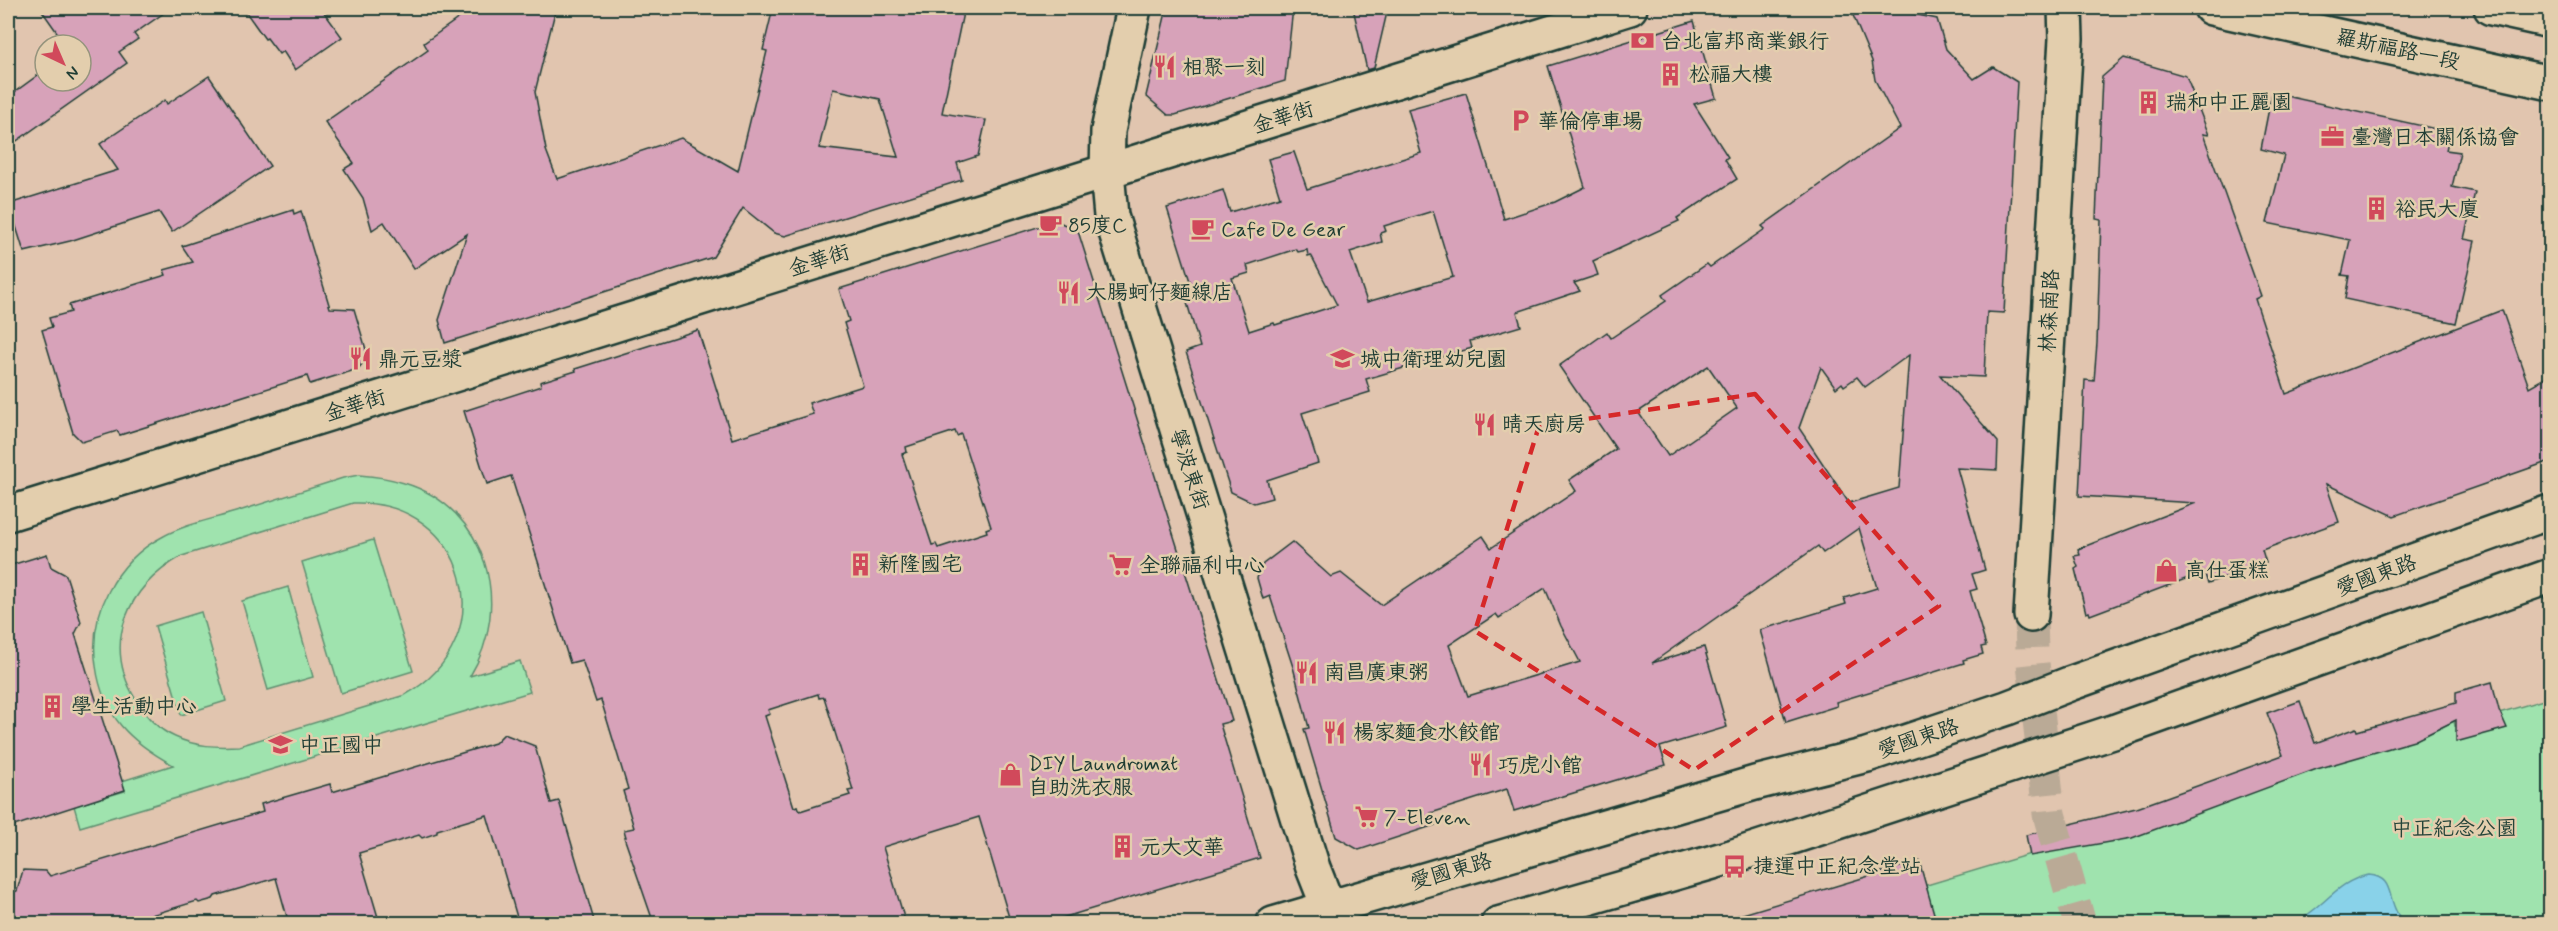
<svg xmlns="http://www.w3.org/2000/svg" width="2558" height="931" viewBox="0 0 2558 931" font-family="Mynerve,'LXGW WenKai TC',sans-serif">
<rect width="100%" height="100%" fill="#e1c5af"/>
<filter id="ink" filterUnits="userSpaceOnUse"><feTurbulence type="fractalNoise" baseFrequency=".0167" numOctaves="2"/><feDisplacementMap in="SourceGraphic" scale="12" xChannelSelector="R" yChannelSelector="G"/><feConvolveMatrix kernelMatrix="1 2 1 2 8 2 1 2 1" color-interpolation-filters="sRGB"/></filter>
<g filter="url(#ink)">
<g fill="#9fe3ae" stroke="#5f9071" stroke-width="1.5" fill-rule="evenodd">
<path d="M 359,475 C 374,476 389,478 404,483 C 488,508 513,606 470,676 L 520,661 L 530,692 L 80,827 L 74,806 L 125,791 L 122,781 L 173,765 C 131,742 103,717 96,666 C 88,614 116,561 162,537 C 185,524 214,519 239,511 C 274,500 309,489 343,478 ZM 353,503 C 468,499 505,640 405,695 L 239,746 C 217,747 196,747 175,737 C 159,730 145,715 136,700 C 101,642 128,587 182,556 Z"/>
<polygon points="373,540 413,671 341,693 302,562"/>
<polygon points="288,587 313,677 268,690 242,601"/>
<polygon points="201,612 226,701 181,715 155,626"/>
<polygon points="2550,698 2550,923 1797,924 2426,735 2454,721 2455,726"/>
</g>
<path fill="#89d2e9" stroke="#5f96a1" stroke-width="1.5" d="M 2369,875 C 2390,877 2388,890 2394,906 C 2396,912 2400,918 2403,923 L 2294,923 C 2322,910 2337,880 2369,875 Z"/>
<g fill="#d7a2b9" stroke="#1f3d34" stroke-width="1.5" fill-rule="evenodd">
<polygon points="40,8 171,8 134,34 138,39 119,52 127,63 8,147 8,97 45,70 45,81 81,81 81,45 66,45"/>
<polygon points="243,8 321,8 342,37 295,70 283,51 279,54 267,38 265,39"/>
<path d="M 473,8 L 556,8 L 535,92 L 546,150 L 557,179 L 681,138 L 738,171 L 767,51 L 763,50 L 773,8 L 964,8 L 942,113 L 986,120 L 978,156 L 957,163 L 962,180 L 785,236 L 774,233 L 743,208 L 713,257 L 445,343 L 439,320 L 467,234 L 414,269 L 384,222 L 372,230 L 363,198 L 344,169 L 354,163 L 325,122 L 428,50 L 424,43 ZM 833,89 L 880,99 L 898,157 L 819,148 Z"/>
<polygon points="1167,8 1293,8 1285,81 1175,115 1168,115 1146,96"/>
<polygon points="1353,8 1388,8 1374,68 1367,70"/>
<path d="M 1850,8 L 1885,8 L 1937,19 L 1946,49 L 1974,79 L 1993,67 L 2017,82 L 2004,313 L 1987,312 L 1984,377 L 1940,375 L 1998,442 L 1997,470 L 1957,468 L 1985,570 L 1972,574 L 1977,589 L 1970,591 L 1986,646 L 1981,647 L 1983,654 L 1963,660 L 1964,663 L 1836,702 L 1837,706 L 1786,722 L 1760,630 L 1846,604 L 1844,598 L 1877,588 L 1859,528 L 1823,553 L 1818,546 L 1652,663 L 1704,647 L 1727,727 L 1660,747 L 1666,765 L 1514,811 L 1507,789 L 1431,813 L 1435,825 L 1359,850 L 1336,837 L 1304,729 L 1309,728 L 1293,667 L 1270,596 L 1263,599 L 1257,578 L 1263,564 L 1292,542 L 1331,577 L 1341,573 L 1381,605 L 1483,536 L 1491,548 L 1576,491 L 1569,480 L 1616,449 L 1559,366 L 1607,332 L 1611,338 L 1666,301 L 1662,295 L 1707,264 L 1710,267 L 1765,229 L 1762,226 L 1900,128 L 1875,80 L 1872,61 ZM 1909,355 L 1899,488 L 1849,503 L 1799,428 L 1821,367 L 1836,388 L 1842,383 L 1844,386 L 1857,377 L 1865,387 ZM 1708,366 L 1737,408 L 1668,456 L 1638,412 ZM 1545,588 L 1561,626 L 1580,662 L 1468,696 L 1449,645 L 1496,614 L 1499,618 Z"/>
<path d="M 1694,21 L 1716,98 L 1694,104 L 1728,157 L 1725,159 L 1737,179 L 1677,218 L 1679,221 L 1593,261 L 1598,275 L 1574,283 L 1580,291 L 1517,312 L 1521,326 L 1470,341 L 1472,348 L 1366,379 L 1370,392 L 1302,413 L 1318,463 L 1267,480 L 1272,498 L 1254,503 L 1231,492 L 1186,352 L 1200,347 L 1185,296 L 1194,294 L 1167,208 L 1223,190 L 1230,212 L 1280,197 L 1268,159 L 1294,152 L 1307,189 L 1421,153 L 1408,109 L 1466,93 L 1504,219 L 1555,202 L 1585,187 L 1548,66 ZM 1433,211 L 1453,277 L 1367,302 L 1350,252 L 1382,242 L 1380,233 L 1386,231 L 1384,226 ZM 1296,249 L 1298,252 L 1307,250 L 1308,256 L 1311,255 L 1337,305 L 1275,325 L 1274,323 L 1249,331 L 1232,278 L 1249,273 L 1247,265 Z"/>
<polygon points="2124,58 2186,76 2209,135 2203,134 2261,296 2255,299 2286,394 2502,310 2529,387 2550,375 2550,461 2394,516 2326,484 2339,522 2262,550 2266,563 2208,583 2204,572 2090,615 2089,612 2086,613 2075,569 2078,567 2074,556 2080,555 2078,549 2196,503 2079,496 2085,380 2094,381 2097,343 2101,220 2096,219 2102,77"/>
<polygon points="209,76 270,166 172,232 159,212 70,241 24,252 9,204 118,170 100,144 165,100 167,104"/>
<polygon points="2272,93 2450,132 2446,150 2460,152 2452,187 2475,192 2464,239 2475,241 2456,323 2345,299 2349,276 2342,275 2350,240 2267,223 2284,155 2261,149"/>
<polygon points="293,210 294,214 301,211 330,308 354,309 368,356 358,369 310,384 307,376 120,435 117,431 82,442 73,433 42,330 52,327 49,318 71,312 69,305 166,275 164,270 193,262 182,246"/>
<path d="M 1057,221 L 1078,231 L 1232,721 L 1220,724 L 1260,858 L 1042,924 L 1011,924 L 979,817 L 883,847 L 906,924 L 654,924 L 624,837 L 626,837 L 624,830 L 634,828 L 623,791 L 628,789 L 601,700 L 596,702 L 582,660 L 570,663 L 511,476 L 487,484 L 464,411 L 541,386 L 540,382 L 576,371 L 575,369 L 698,330 L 732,439 L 813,414 L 809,403 L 863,386 L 844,323 L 849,321 L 839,289 ZM 955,431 L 957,436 L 961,434 L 991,527 L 986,529 L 987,532 L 938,548 L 936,544 L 932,545 L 902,454 L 907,452 L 906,447 ZM 818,694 L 819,698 L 824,697 L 853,790 L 848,791 L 850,795 L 800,811 L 798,806 L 794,807 L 765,716 L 770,714 L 768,710 Z"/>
<polygon points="47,554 51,567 66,575 81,622 75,634 125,790 8,828 8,566"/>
<polygon points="2492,682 2499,710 2507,728 2456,742 2456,720 2414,741 2317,769 2132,838 2030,856 2026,835 2136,808 2283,755 2267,713 2300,701 2315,743 2356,728 2357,731 2456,703 2456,692"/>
<polygon points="504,734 535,746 551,803 559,801 595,924 519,924 487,815 437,830 437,833 422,838 419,835 359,853 380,924 289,924 276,878 215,896 213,899 199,903 197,901 148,916 150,924 17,924 8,894 17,891 23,870 46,871 50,876 263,812 261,804 330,784 332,792 495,743"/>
<polygon points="1919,861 1937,924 1737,924 1736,916"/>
</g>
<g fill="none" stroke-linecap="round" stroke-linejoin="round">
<polyline stroke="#baaa96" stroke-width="33" stroke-dasharray="33 16" stroke-linecap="butt" points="2031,615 2032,653 2049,814 2080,924"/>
<defs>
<polyline id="minor" points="1134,8 1108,131 1107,172 1111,216 1313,868 1335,924"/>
<g id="tertiary">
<polyline points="8,514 1630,8"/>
<polyline points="2031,615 2066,39 2065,8"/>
<polyline points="1273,924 1755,783 1867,755 2007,708 2069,684 2550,512"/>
<polyline points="1498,924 1734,856 2116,731 2550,576"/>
</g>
<g id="primary">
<polyline points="2211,8 2550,83"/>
<polyline points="2491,8 2550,21"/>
</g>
</defs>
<use href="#minor" stroke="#1f3d34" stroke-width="38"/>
<use href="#tertiary" stroke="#1f3d34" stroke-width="38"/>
<use href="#primary" stroke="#1f3d34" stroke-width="38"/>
<use href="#minor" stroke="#e3cead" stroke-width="33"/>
<use href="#tertiary" stroke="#e3cead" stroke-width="33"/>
<use href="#primary" stroke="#e3cead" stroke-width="33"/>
</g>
</g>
<path fill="none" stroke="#d62828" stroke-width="4.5" stroke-dasharray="12 8" stroke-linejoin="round" d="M 1755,394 L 1939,606 L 1694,770 L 1475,631 L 1539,426 Z"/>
<defs>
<symbol id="bank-bare" viewBox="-9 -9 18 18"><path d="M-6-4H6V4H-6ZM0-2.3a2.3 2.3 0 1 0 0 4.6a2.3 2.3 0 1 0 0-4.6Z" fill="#d1495b" stroke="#e3cead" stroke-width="2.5" paint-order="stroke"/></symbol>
<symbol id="restaurant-bare" viewBox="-9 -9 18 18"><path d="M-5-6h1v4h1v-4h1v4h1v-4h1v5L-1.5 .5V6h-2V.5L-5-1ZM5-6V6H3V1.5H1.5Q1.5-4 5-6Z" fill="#d1495b" stroke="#e3cead" stroke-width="2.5" paint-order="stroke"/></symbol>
<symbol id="building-bare" viewBox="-9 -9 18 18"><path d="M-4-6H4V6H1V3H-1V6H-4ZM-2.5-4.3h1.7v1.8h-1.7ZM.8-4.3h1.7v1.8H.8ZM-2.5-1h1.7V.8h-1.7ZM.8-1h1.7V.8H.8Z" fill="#d1495b" stroke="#e3cead" stroke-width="2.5" paint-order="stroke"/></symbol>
<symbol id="parking-bare" viewBox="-9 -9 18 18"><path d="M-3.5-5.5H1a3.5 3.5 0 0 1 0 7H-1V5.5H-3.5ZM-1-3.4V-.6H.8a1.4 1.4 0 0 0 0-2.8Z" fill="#d1495b" stroke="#e3cead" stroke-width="2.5" paint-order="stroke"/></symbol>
<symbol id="office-bare" viewBox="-9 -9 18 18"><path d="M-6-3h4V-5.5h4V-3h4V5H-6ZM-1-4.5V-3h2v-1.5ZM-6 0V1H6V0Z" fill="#d1495b" stroke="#e3cead" stroke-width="2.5" paint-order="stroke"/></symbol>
<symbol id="cafe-bare" viewBox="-9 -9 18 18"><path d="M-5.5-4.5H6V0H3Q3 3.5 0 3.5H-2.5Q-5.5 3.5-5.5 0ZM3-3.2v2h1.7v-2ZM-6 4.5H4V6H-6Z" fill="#d1495b" stroke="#e3cead" stroke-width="2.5" paint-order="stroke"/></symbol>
<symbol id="school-bare" viewBox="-9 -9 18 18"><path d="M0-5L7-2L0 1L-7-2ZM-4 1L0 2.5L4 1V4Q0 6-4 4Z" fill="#d1495b" stroke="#e3cead" stroke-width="2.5" paint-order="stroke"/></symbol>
<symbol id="supermarket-bare" viewBox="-9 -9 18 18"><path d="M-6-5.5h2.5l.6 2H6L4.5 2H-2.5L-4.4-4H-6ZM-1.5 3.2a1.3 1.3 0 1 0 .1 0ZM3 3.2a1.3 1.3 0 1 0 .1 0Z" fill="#d1495b" stroke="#e3cead" stroke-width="2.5" paint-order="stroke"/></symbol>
<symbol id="shop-bare" viewBox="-9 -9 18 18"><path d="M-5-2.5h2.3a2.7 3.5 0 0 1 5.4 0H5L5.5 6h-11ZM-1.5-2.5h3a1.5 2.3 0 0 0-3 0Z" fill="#d1495b" stroke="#e3cead" stroke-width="2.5" paint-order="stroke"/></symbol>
<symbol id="bus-bare" viewBox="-9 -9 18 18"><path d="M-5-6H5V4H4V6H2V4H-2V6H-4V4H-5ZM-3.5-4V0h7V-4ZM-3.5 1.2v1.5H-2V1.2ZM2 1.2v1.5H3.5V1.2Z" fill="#d1495b" stroke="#e3cead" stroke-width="2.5" paint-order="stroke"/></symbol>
</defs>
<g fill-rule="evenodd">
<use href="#bank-bare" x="1626" y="24" width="33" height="33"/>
<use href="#restaurant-bare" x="1148" y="50" width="33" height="33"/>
<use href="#building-bare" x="1654" y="58" width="33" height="33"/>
<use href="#building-bare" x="2132" y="86" width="33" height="33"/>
<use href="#parking-bare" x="1504" y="104" width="33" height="33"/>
<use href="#office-bare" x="2316" y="120" width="33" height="33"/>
<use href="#building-bare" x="2360" y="192" width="33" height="33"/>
<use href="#cafe-bare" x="1034" y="208" width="33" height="33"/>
<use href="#cafe-bare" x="1186" y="212" width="33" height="33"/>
<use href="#restaurant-bare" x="1052" y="276" width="33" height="33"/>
<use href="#restaurant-bare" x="344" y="342" width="33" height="33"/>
<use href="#school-bare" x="1326" y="342" width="33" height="33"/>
<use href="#restaurant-bare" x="1468" y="408" width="33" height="33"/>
<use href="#building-bare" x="844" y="548" width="33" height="33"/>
<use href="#supermarket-bare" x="1104" y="548" width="33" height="33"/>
<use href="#shop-bare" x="2150" y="554" width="33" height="33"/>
<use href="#restaurant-bare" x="1290" y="656" width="33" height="33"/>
<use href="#building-bare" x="36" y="690" width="33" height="33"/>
<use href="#restaurant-bare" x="1318" y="716" width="33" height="33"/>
<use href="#school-bare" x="264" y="728" width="33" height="33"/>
<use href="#restaurant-bare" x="1464" y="748" width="33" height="33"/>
<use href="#shop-bare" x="994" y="758" width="33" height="33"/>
<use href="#supermarket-bare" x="1350" y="800" width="33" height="33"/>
<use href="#building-bare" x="1106" y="830" width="33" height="33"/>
<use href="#bus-bare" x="1718" y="850" width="33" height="33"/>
</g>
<g text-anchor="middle" stroke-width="5" stroke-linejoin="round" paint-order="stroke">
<g font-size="21" fill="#1f3d34" stroke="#e3cead" text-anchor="start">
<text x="1661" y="48">台北富邦商業銀行</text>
<text x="1182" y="74">相聚一刻</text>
<text x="1689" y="81">松福大樓</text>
<text x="2166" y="109">瑞和中正麗園</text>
<text x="1538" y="128">華倫停車場</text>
<text x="2351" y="144">臺灣日本關係協會</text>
<text x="2395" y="216">裕民大廈</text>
<text x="1068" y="232">85度C</text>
<text x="1221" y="236">Cafe De Gear</text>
<text x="1086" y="299">大腸蚵仔麵線店</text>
<text x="378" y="366">鼎元豆漿</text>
<text x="1360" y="366">城中衛理幼兒園</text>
<text x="1502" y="431">晴天廚房</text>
<text x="878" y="571">新隆國宅</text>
<text x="1139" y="572">全聯福利中心</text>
<text x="2185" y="577">高仕蛋糕</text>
<text x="1324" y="679">南昌廣東粥</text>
<text x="71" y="713">學生活動中心</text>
<text x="1353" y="739">楊家麵食水餃館</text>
<text x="299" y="752">中正國中</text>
<text x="1028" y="770">DIY Laundromat<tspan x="1028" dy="24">自助洗衣服</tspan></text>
<text x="1498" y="772">巧虎小館</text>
<text x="1384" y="824">7-Eleven</text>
<text x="1140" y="854">元大文華</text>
<text x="1753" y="873">捷運中正紀念堂站</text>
</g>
<g font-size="21" fill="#1f3d34" stroke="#e3cead">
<text transform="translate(2398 49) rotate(12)" y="7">羅斯福路一段</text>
<text transform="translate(1283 117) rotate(-17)" y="7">金華街</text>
<text transform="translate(819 260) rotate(-17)" y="7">金華街</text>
<text transform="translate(2049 311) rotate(-87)" y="7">林森南路</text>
<text transform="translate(355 405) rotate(-17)" y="7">金華街</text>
<text transform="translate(1190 469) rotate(72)" y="7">寧波東街</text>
<text transform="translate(2376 575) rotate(-20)" y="7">愛國東路</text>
<text transform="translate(1918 738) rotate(-18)" y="7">愛國東路</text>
<text transform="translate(1451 871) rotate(-16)" y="7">愛國東路</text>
</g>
<g font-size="21" fill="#25453a" stroke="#e3cead">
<text x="2454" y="835">中正紀念公園</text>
</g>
</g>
<rect width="2558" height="931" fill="none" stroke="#e3cead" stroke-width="30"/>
<rect x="15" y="15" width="2528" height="901" fill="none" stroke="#1f3d34" stroke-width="2" filter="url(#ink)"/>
<g transform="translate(63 63) rotate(136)"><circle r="28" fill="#e3cead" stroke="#95947d" stroke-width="1.5"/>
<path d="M0-4.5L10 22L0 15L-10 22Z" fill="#d1495b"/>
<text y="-9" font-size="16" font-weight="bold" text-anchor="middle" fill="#1f3d34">N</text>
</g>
</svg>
